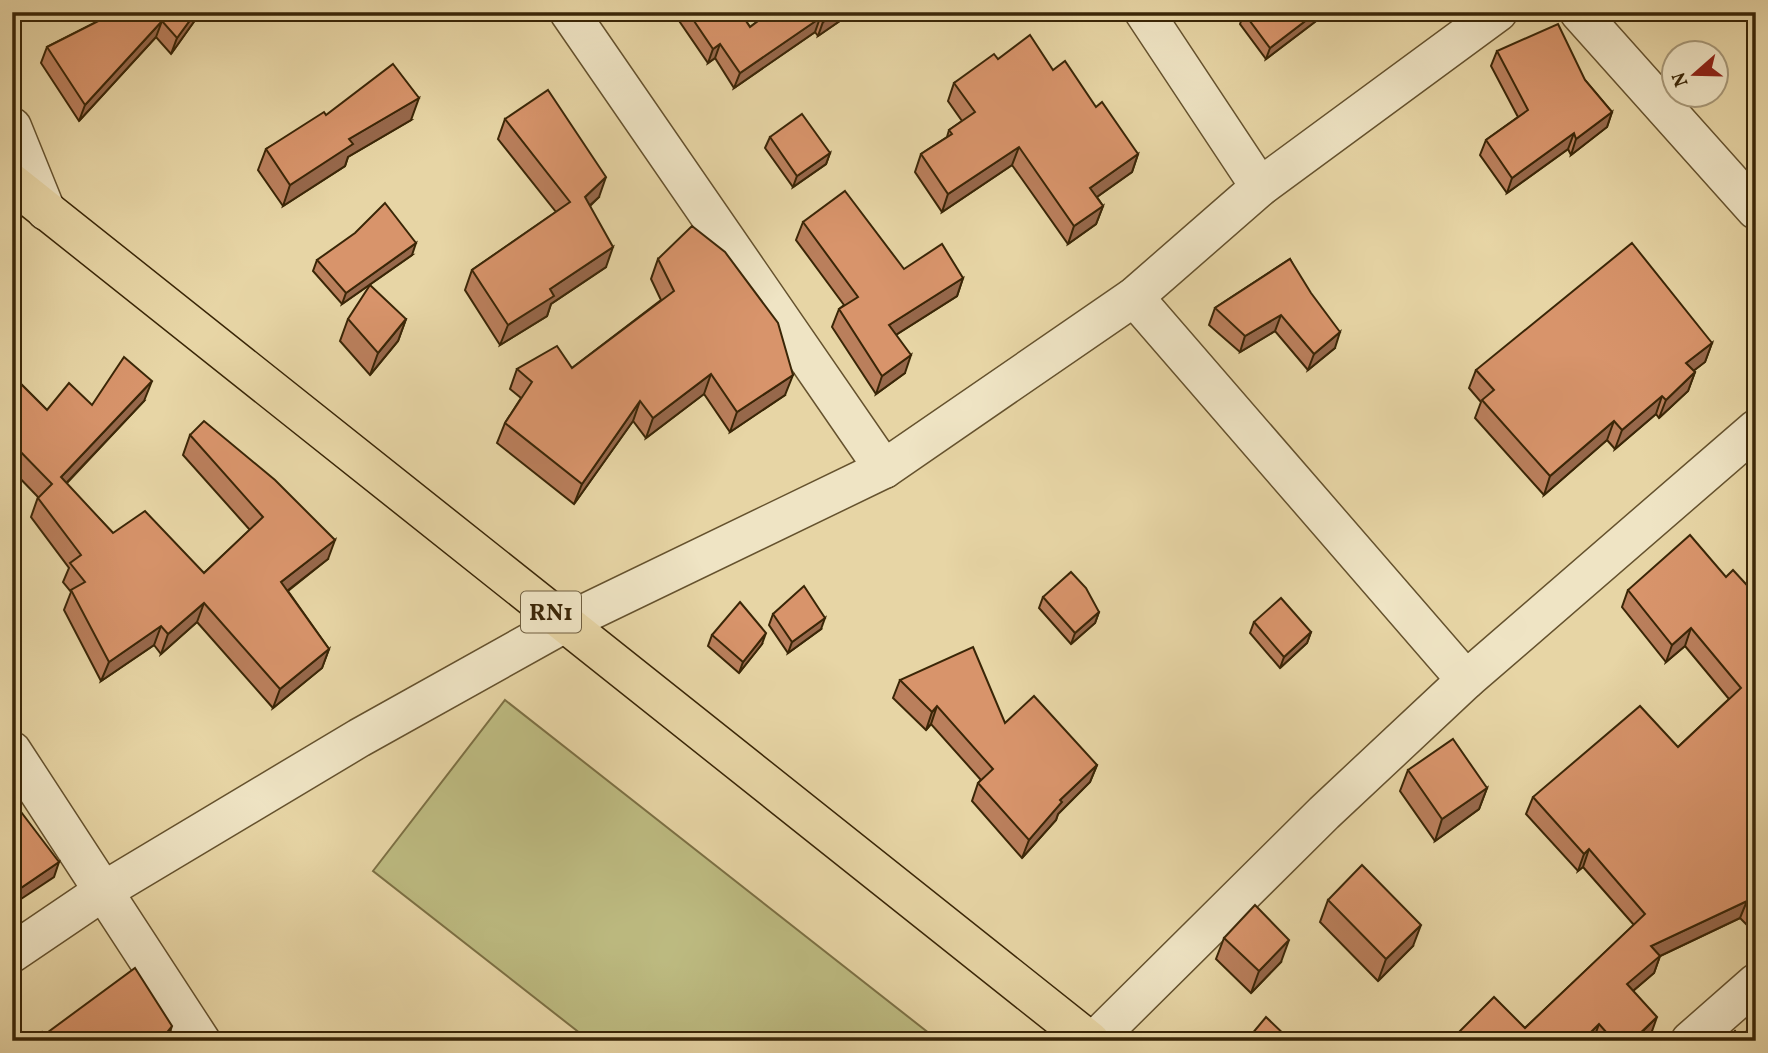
<svg xmlns="http://www.w3.org/2000/svg" width="1768" height="1053" viewBox="0 0 1768 1053" font-family="Vollkorn,serif">
<rect width="100%" height="100%" fill="#e7d5a5"/>
<filter id="stains"><feTurbulence type="fractalNoise" baseFrequency=".00286" numOctaves="4"/><feColorMatrix values="0 0 0 0 .2 0 0 0 0 .09 0 0 0 0 .02 0 0 0 .5 -.17"/></filter>
<radialGradient id="worn" r=".72"><stop offset=".6" stop-color="#630" stop-opacity="0"/><stop offset="1" stop-color="#630" stop-opacity=".3"/></radialGradient>
<polygon fill="#bdbb81" stroke="#7c7044" stroke-width="2" points="505,700 939,1041 590,1041 373,871"/>
<g fill="none" stroke-linecap="round" stroke-linejoin="round">
<defs>
<g id="minor">
<polyline points="569,12 884,469"/>
<polyline points="1144,12 1260,187"/>
<polyline points="1579,12 1756,210"/>
<polyline points="12,127 46,211"/>
<polyline points="1134,297 1466,680"/>
<polyline points="12,751 201,1041"/>
<polyline points="12,953 105,890 359,738 565,623 884,469 1134,297 1260,187 1498,12"/>
<polyline points="1094,1041 1324,813 1466,680 1756,429"/>
<polyline points="1690,1041 1756,983"/>
</g>
<polyline id="highway" points="12,183 1090,1041"/>
</defs>
<use href="#minor" stroke="#65522e" stroke-width="41"/>
<use href="#highway" stroke="#3a2607" stroke-width="41"/>
<use href="#minor" stroke="#efe4c4" stroke-width="38"/>
<use href="#highway" stroke="#e7d5a5" stroke-width="38"/>
</g>
<g fill="#ba7f5c" stroke="#3a2607" stroke-width="2">
<polygon points="116,12 198,16 171,54 156,37 79,121 41,63 47,47"/>
<polygon points="673,12 740,12 750,27 770,12 844,18 818,36 815,32 734,88 715,58 708,63"/>
<polygon points="1244,13 1320,18 1266,59 1240,24"/>
<polygon points="1497,51 1585,80 1612,112 1607,127 1571,155 1568,149 1507,193 1480,155 1486,140 1518,117 1491,66"/>
<polygon points="998,59 1053,70 1096,107 1138,154 1132,172 1097,197 1103,206 1096,224 1068,244 1012,165 942,212 915,172 921,154 947,137 949,130 962,121 948,101 954,83"/>
<polygon points="326,115 411,120 348,157 345,166 283,206 258,170 266,149"/>
<polygon points="505,119 599,197 590,206 606,267 551,304 547,316 500,345 465,290 472,270 556,212 498,139"/>
<polygon points="770,137 830,153 826,164 793,187 765,148"/>
<polygon points="803,222 904,269 963,278 957,296 896,335 905,373 876,394 832,327 839,309 844,305 796,240"/>
<polygon points="412,255 342,304 313,271 317,260"/>
<polygon points="658,259 785,395 730,432 704,394 646,438 633,421 574,504 497,443 505,423 521,398 510,389 517,369 572,368 661,300 651,279"/>
<polygon points="1290,259 1335,348 1308,370 1275,331 1240,352 1209,325 1215,308"/>
<polygon points="348,319 406,319 398,341 370,375 340,341"/>
<polygon points="1712,343 1705,362 1693,371 1695,372 1688,391 1659,418 1656,414 1615,449 1607,440 1544,495 1475,418 1481,402 1469,388 1476,370"/>
<polygon points="12,375 47,410 144,401 66,484 113,533 204,573 250,530 183,455 190,435 328,559 288,591 329,649 322,668 273,708 197,622 161,654 154,645 101,681 64,610 71,592 63,582 69,568 31,517 38,497 12,470"/>
<polygon points="1726,577 1756,595 1756,932 1755,933 1740,918 1660,956 1654,973 1633,991 1651,1034 1644,1041 1450,1041 1525,1028 1634,925 1583,867 1578,871 1526,814 1533,797 1678,747 1729,699 1685,646 1666,662 1622,607 1628,590"/>
<polygon points="1043,597 1099,612 1095,623 1071,644 1039,608"/>
<polygon points="773,614 821,629 788,653 769,625"/>
<polygon points="1254,622 1311,632 1307,643 1280,668 1250,633"/>
<polygon points="712,635 762,644 739,673 708,646"/>
<polygon points="900,680 1005,723 1097,765 1090,782 1058,814 1056,820 1022,858 972,801 978,783 981,780 931,724 926,730 893,698"/>
<polygon points="1408,770 1487,788 1479,809 1435,841 1400,791"/>
<polygon points="1328,900 1413,946 1378,981 1320,922"/>
<polygon points="1224,938 1281,962 1251,993 1216,959"/>
</g>
<g fill="#97684b" stroke="#3a2607" stroke-width="2">
<polygon points="196,12 200,12 198,16 171,54 177,38"/>
<polygon points="837,12 846,12 844,18 818,36 823,22"/>
<polygon points="1317,12 1322,12 1320,18 1266,59 1270,48"/>
<polygon points="820,18 815,32 734,88 740,73"/>
<polygon points="162,21 156,37 79,121 85,105"/>
<polygon points="720,44 715,58 708,63 713,49"/>
<polygon points="419,98 411,120 348,157 345,166 283,206 290,185 349,139"/>
<polygon points="1612,112 1607,127 1571,155 1576,139"/>
<polygon points="1574,133 1568,149 1507,193 1512,178"/>
<polygon points="1019,147 1012,165 942,212 948,194"/>
<polygon points="830,153 826,164 793,187 797,176"/>
<polygon points="1138,154 1132,172 1084,206 1090,188"/>
<polygon points="606,177 599,197 577,217 585,197"/>
<polygon points="1103,206 1096,224 1068,244 1074,226"/>
<polygon points="416,243 412,255 342,304 346,293"/>
<polygon points="613,247 606,267 551,304 547,316 500,345 508,325 550,289"/>
<polygon points="963,278 957,296 883,343 889,325"/>
<polygon points="1281,315 1275,331 1240,352 1245,336"/>
<polygon points="406,319 398,341 370,375 378,353"/>
<polygon points="1340,332 1335,348 1308,370 1314,354"/>
<polygon points="1712,343 1705,362 1679,382 1686,363"/>
<polygon points="911,355 905,373 876,394 882,376"/>
<polygon points="1695,372 1688,391 1659,418 1666,400"/>
<polygon points="711,374 704,394 646,438 653,418"/>
<polygon points="793,375 785,395 730,432 737,412"/>
<polygon points="152,381 144,401 53,497 61,477"/>
<polygon points="1662,396 1656,414 1615,449 1622,430"/>
<polygon points="640,401 633,421 574,504 582,484"/>
<polygon points="1614,421 1607,440 1544,495 1550,476"/>
<polygon points="335,540 328,559 274,601 281,582"/>
<polygon points="204,603 197,622 161,654 168,634"/>
<polygon points="1099,612 1095,623 1071,644 1075,633"/>
<polygon points="825,618 821,629 788,653 792,642"/>
<polygon points="161,626 154,645 101,681 109,662"/>
<polygon points="1691,628 1685,646 1666,662 1672,645"/>
<polygon points="1311,632 1307,643 1280,668 1284,657"/>
<polygon points="766,633 762,644 739,673 743,662"/>
<polygon points="329,649 322,668 273,708 280,689"/>
<polygon points="937,706 931,724 926,730 932,712"/>
<polygon points="1097,765 1090,782 1058,814 1056,820 1022,858 1029,840 1060,800"/>
<polygon points="1487,788 1479,809 1435,841 1442,819"/>
<polygon points="1589,849 1583,867 1578,871 1584,854"/>
<polygon points="59,862 54,877 12,905 12,894"/>
<polygon points="1747,901 1740,918 1660,956 1654,973 1621,1001 1627,984 1651,946"/>
<polygon points="1421,925 1413,946 1378,981 1386,959"/>
<polygon points="1289,940 1281,962 1251,993 1259,971"/>
<polygon points="1657,1017 1651,1034 1644,1041 1633,1041"/>
<polygon points="1599,1024 1593,1041 1582,1041"/>
<polygon points="172,1026 167,1041 160,1041"/>
</g>
<g fill="#d8946b" stroke="#3a2607" stroke-width="2">
<polygon points="116,12 196,12 177,38 162,21 85,105 47,47"/>
<polygon points="688,12 740,12 750,27 770,12 837,12 823,22 820,18 740,73 720,44 713,49"/>
<polygon points="1245,12 1317,12 1270,48 1244,13"/>
<polygon points="1558,24 1585,80 1612,112 1576,139 1574,133 1512,178 1486,140 1528,110 1497,51"/>
<polygon points="1030,35 1053,70 1065,61 1096,107 1102,102 1138,154 1090,188 1103,206 1074,226 1019,147 948,194 921,154 952,134 949,130 975,112 954,83 994,54 998,59"/>
<polygon points="393,64 419,98 349,139 353,144 290,185 266,149 324,112 326,115"/>
<polygon points="548,90 606,177 585,197 613,247 550,289 554,296 508,325 472,270 570,202 505,119"/>
<polygon points="802,114 830,153 797,176 770,137"/>
<polygon points="845,191 904,269 942,244 963,278 889,325 911,355 882,376 839,309 858,297 803,222"/>
<polygon points="385,203 416,243 346,293 317,260 355,233"/>
<polygon points="692,226 725,252 778,323 793,375 737,412 711,374 653,418 640,401 582,484 505,423 532,382 517,369 557,346 572,368 674,291 658,259"/>
<polygon points="1632,243 1712,343 1686,363 1695,372 1666,400 1662,396 1622,430 1614,421 1550,476 1482,400 1494,390 1476,370"/>
<polygon points="1290,259 1311,293 1340,332 1314,354 1281,315 1245,336 1215,308"/>
<polygon points="370,285 406,319 378,353 348,319"/>
<polygon points="124,357 152,381 61,477 113,533 145,511 204,573 263,517 190,435 204,421 275,480 335,540 281,582 329,649 280,689 204,603 168,634 161,626 109,662 71,590 85,582 70,563 81,555 38,498 52,484 12,443 12,375 47,410 69,383 92,405"/>
<polygon points="1690,535 1726,577 1733,570 1756,595 1756,910 1747,901 1651,946 1660,956 1627,984 1657,1017 1633,1040 1631,1038 1628,1041 1614,1041 1599,1024 1582,1041 1450,1041 1494,997 1525,1028 1645,914 1589,849 1584,854 1533,797 1640,706 1678,747 1741,688 1691,628 1672,645 1628,590"/>
<polygon points="1071,572 1086,588 1099,612 1075,633 1043,597"/>
<polygon points="804,586 825,618 792,642 773,614"/>
<polygon points="1281,598 1311,632 1284,657 1254,622"/>
<polygon points="740,602 766,633 743,662 712,635"/>
<polygon points="973,647 1005,723 1034,696 1097,765 1060,800 1062,802 1029,840 978,783 993,769 937,706 932,712 900,680"/>
<polygon points="1453,739 1487,788 1442,819 1408,770"/>
<polygon points="12,800 59,862 12,894"/>
<polygon points="1362,865 1421,925 1386,959 1328,900"/>
<polygon points="1255,905 1289,940 1259,971 1224,938"/>
<polygon points="135,968 172,1026 160,1041 30,1041 42,1032 44,1035"/>
<polygon points="1266,1017 1291,1041 1246,1041"/>
<polygon points="1756,1023 1756,1041 1724,1041 1735,1031 1740,1037"/>
</g>
<g text-anchor="middle" stroke-width="6" stroke-linejoin="round" paint-order="stroke">
<rect fill="#efe4c4" stroke="#705f40" stroke-width="2" x="521" y="591.5" width="60" height="41" rx="5"/>
<g font-size="24" font-weight="bold" fill="#3a2607">
<text x="551" y="620">RN1</text>
</g>
</g>
<rect width="1768" height="1053" fill="none" stroke="#e7d5a5" stroke-width="42"/>
<rect x="14" y="14" width="1740" height="1025" fill="none" stroke="#3a2607" stroke-width="3.5"/>
<rect x="21" y="21" width="1726" height="1011" fill="none" stroke="#3a2607" stroke-width="2"/>
<g transform="translate(1695 74) rotate(250)"><circle r="33" fill="#efe4c4" stroke="#a79878" stroke-width="2"/>
<path d="M0-5L12 26L0 18L-12 26Z" fill="#8f2418"/>
<text y="-10" font-size="19" font-weight="bold" text-anchor="middle" fill="#3a2607">N</text>
</g>
<rect width="100%" height="100%" filter="url(#stains)"/>
<rect width="100%" height="100%" fill="url(#worn)"/>
</svg>
